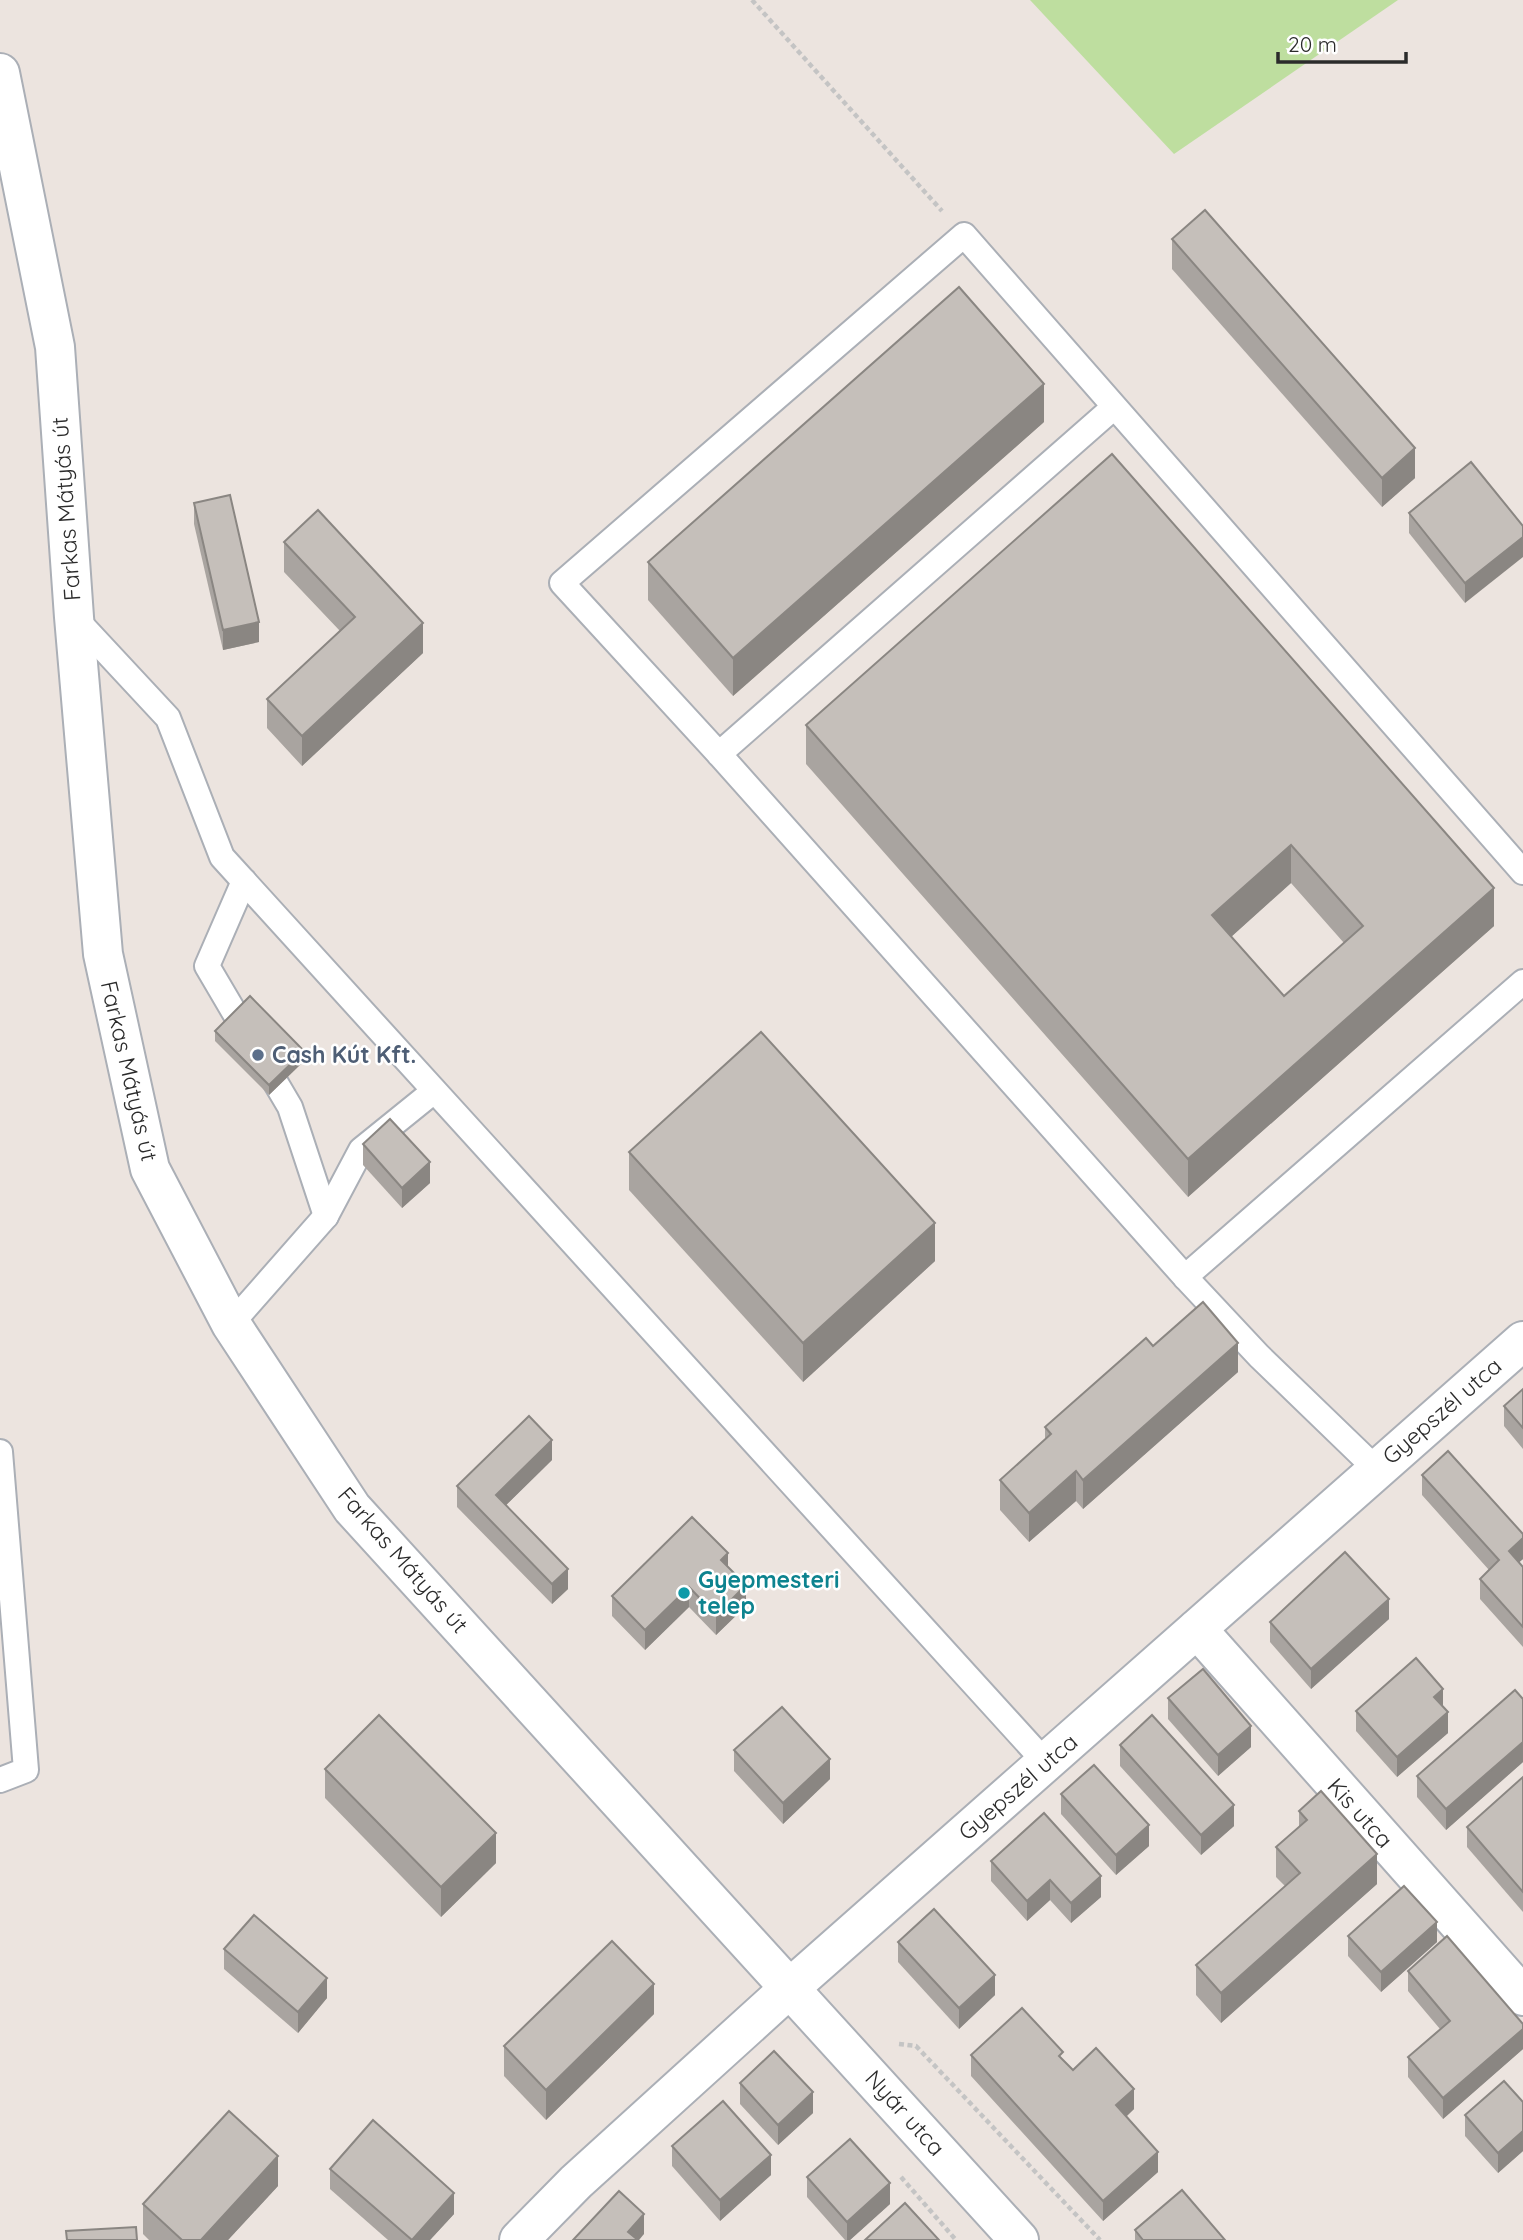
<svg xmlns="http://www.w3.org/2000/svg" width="1523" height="2240" viewBox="0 0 1523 2240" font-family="Quicksand,sans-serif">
<rect width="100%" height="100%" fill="#ece4df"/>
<polygon fill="#bede9f" points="1030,0 1398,0 1174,154"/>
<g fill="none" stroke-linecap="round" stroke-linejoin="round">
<defs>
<g id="service">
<polyline points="74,617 168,718 222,857 1045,1762"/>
<polyline points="719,754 1113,408"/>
<polyline points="244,881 207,966 290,1107 326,1216"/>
<polyline points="1185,1277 1523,982"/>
<polyline points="231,1324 326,1216 361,1150 434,1091"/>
<polyline points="0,1452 26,1770 0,1780"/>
<polyline points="1376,1469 1259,1356 1185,1277 719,754 562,583 964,235 1523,872"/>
</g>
<g id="minor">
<polyline points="1197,1629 1523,1996"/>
<polyline points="519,2240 576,2182 791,1987 1523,1341"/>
</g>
<polyline id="tertiary" points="0,73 55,347 74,617 103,954 150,1169 231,1324 352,1508 1019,2240"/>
</defs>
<use href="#service" stroke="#abafb6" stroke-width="28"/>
<use href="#minor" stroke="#abafb6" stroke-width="42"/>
<use href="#tertiary" stroke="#abafb6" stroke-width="42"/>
<g stroke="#c4c4c4" stroke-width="4.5" stroke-dasharray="5 3.5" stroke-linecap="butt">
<polyline points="752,0 942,211"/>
<polyline points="899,2044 916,2046 1100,2240"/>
<polyline points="901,2177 956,2240"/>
</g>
<use href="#service" stroke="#fff" stroke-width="24"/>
<use href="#minor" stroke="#fff" stroke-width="38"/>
<use href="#tertiary" stroke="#fff" stroke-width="38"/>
</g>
<g fill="#a9a4a0" fill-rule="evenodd">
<polygon points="1172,239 1415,478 1382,507 1172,269"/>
<polygon points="1044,422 733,696 648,600 648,562"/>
<path d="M 1112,454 L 1494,926 L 1188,1197 L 806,764 L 806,725 ZM 1291,883 L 1344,943 L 1284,996 L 1231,937 Z"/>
<polygon points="1471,462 1465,603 1409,533 1409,513"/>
<polygon points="194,503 259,642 223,650 194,524"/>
<polygon points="284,542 423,653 302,766 267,728 267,699 340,631 284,572"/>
<polygon points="215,1031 304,1061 269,1095 215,1041"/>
<polygon points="363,1144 430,1183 402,1208 363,1165"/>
<polygon points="629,1152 935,1261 803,1382 629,1190"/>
<polygon points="1153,1346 1238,1372 1083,1509 1076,1501 1029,1542 1000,1510 1000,1480 1045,1440 1045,1427"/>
<polygon points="1523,1389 1523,1449 1504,1426 1504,1406"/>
<polygon points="552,1460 506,1505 568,1589 552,1604 457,1507 457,1486"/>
<polygon points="1422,1475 1523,1534 1523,1559 1519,1562 1523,1567 1523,1647 1480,1599 1480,1579 1489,1570 1422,1495"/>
<polygon points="728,1567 746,1606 716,1635 689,1607 645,1650 612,1616 612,1596"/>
<polygon points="1389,1619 1311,1689 1270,1642 1270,1622"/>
<polygon points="1168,1698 1251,1747 1218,1776 1168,1719"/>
<polygon points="1523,1699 1523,1762 1446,1830 1417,1797 1417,1776"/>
<polygon points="1356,1711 1448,1733 1397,1777 1356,1731"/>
<polygon points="1120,1745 1234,1826 1201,1855 1120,1766"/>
<polygon points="734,1750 830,1779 783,1824 734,1771"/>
<polygon points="325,1769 496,1863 441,1917 325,1798"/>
<polygon points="1523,1777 1523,1912 1467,1847 1467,1827"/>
<polygon points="1061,1794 1149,1846 1116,1875 1061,1814"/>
<polygon points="1299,1811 1377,1884 1221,2023 1196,1995 1196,1965 1285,1886 1276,1877 1276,1847 1299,1828"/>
<polygon points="991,1861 1101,1897 1071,1923 1050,1900 1027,1921 991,1881"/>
<polygon points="1348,1936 1437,1942 1381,1992 1348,1956"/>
<polygon points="898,1942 995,1995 959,2029 898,1962"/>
<polygon points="224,1949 327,1998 298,2033 224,1969"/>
<polygon points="1408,1971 1523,2029 1523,2049 1443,2119 1408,2077 1408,2057 1440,2029 1408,1991"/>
<polygon points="654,2014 546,2120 504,2076 504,2046"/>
<polygon points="971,2055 1073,2070 1134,2109 1126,2117 1158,2172 1103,2221 971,2076"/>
<polygon points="740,2083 813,2113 778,2145 740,2104"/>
<polygon points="1523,2102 1523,2151 1498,2173 1465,2136 1465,2115"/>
<polygon points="672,2146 771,2175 720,2221 672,2166"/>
<polygon points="330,2169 454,2214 430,2240 388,2240 330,2189"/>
<polygon points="807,2177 890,2204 850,2240 845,2240 807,2197"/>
<polygon points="278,2186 228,2240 149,2240 143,2234 143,2204"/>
<polygon points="1135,2230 1225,2240 1135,2240"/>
</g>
<g fill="#8a8682">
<polygon points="1044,384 1044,422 733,696 733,658"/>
<polygon points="1415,448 1415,478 1382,507 1382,478"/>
<polygon points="1523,537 1523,557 1465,603 1465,583"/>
<polygon points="259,622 259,642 223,650 223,630"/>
<polygon points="423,623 423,653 302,766 302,736"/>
<polygon points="1291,845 1291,883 1212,954 1212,915"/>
<polygon points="1494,888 1494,926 1188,1197 1188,1159"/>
<polygon points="304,1051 304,1061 269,1095 269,1085"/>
<polygon points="430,1162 430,1183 402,1208 402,1188"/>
<polygon points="935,1223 935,1261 803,1382 803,1343"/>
<polygon points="1238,1343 1238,1372 1083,1509 1083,1480"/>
<polygon points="552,1440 552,1460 496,1515 496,1495"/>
<polygon points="1076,1471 1076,1501 1029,1542 1029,1513"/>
<polygon points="1523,1538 1523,1559 1509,1571 1509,1551"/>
<polygon points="728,1553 728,1574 721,1560"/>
<polygon points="568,1569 568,1589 552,1604 552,1584"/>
<polygon points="746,1585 746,1606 716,1635 716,1615"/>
<polygon points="689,1587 689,1607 645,1650 645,1630"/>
<polygon points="1389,1599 1389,1619 1311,1689 1311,1669"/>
<polygon points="1443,1689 1443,1710 1434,1697"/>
<polygon points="1448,1712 1448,1733 1397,1777 1397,1757"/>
<polygon points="1251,1726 1251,1747 1218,1776 1218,1755"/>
<polygon points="1523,1742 1523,1762 1446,1830 1446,1809"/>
<polygon points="830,1759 830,1779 783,1824 783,1803"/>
<polygon points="1234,1805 1234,1826 1201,1855 1201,1835"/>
<polygon points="1149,1825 1149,1846 1116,1875 1116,1855"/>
<polygon points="496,1833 496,1863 441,1917 441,1887"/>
<polygon points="1377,1854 1377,1884 1221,2023 1221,1993"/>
<polygon points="1101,1876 1101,1897 1071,1923 1071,1903"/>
<polygon points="1050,1880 1050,1900 1027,1921 1027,1901"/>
<polygon points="1437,1922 1437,1942 1381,1992 1381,1972"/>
<polygon points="995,1975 995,1995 959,2029 959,2008"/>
<polygon points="327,1978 327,1998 298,2033 298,2012"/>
<polygon points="654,1984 654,2014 546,2120 546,2090"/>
<polygon points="1523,2029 1523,2049 1443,2119 1443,2098"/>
<polygon points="1134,2089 1134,2109 1116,2126 1116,2105"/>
<polygon points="813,2092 813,2113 778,2145 778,2125"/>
<polygon points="1523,2131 1523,2151 1498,2173 1498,2153"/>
<polygon points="1158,2152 1158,2172 1103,2221 1103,2201"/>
<polygon points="771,2155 771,2175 720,2221 720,2200"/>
<polygon points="278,2156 278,2186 228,2240 201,2240"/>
<polygon points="890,2183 890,2204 850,2240 847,2240 847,2222"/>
<polygon points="454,2193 454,2214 430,2240 412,2240"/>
<polygon points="644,2214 644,2234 639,2240 628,2240 628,2232"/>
</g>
<g fill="#c5bfba" stroke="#8a8682" stroke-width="2" fill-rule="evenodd">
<polygon points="1205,210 1415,448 1382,478 1172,239"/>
<polygon points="959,287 1044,384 733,658 648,562"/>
<path d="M 1112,454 L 1494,888 L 1188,1159 L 806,725 ZM 1291,845 L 1363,926 L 1284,996 L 1212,915 Z"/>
<polygon points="1471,462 1523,526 1523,537 1465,583 1409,513"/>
<polygon points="230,495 259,622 223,630 194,503"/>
<polygon points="318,510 423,623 302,736 267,699 355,617 284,542"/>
<polygon points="250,996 304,1051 269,1085 215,1031"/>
<polygon points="761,1032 935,1223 803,1343 629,1152"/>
<polygon points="390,1119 430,1162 402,1188 363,1144"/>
<polygon points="1203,1302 1238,1343 1083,1480 1076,1471 1029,1513 1000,1480 1051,1434 1045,1427 1146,1338 1153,1346"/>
<polygon points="1523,1389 1523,1428 1504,1406"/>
<polygon points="529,1416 552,1440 496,1495 568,1569 552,1584 457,1486"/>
<polygon points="1448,1451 1523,1534 1523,1538 1509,1551 1523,1567 1523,1627 1480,1579 1499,1560 1422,1475"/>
<polygon points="692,1517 728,1553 721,1560 746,1585 716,1615 689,1587 645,1630 612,1596"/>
<polygon points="1345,1552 1389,1599 1311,1669 1270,1622"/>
<polygon points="1416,1658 1443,1689 1434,1697 1448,1712 1397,1757 1356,1711"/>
<polygon points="1203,1669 1251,1726 1218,1755 1168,1698"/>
<polygon points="1515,1690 1523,1699 1523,1742 1446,1809 1417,1776"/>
<polygon points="782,1707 830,1759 783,1803 734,1750"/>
<polygon points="379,1715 496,1833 441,1887 325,1769"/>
<polygon points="1152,1715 1234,1805 1201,1835 1120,1745"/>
<polygon points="1094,1765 1149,1825 1116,1855 1061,1794"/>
<polygon points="1523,1777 1523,1892 1467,1827"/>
<polygon points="1321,1791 1377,1854 1221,1993 1196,1965 1300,1873 1276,1847 1307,1820 1299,1811"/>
<polygon points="1044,1813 1101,1876 1071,1903 1050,1880 1027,1901 991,1861"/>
<polygon points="1404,1886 1437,1922 1381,1972 1348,1936"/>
<polygon points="934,1909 995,1975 959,2008 898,1942"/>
<polygon points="254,1915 327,1978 298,2012 224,1949"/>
<polygon points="1447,1936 1523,2024 1523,2029 1443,2098 1408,2057 1450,2021 1408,1971"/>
<polygon points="612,1941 654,1984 546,2090 504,2046"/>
<polygon points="1022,2008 1063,2052 1059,2056 1073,2070 1096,2048 1134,2089 1116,2105 1158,2152 1103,2201 971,2055"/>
<polygon points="774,2051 813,2092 778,2125 740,2083"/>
<polygon points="1504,2081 1523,2102 1523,2131 1498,2153 1465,2115"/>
<polygon points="723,2101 771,2155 720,2200 672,2146"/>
<polygon points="229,2111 278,2156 201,2240 182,2240 143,2204"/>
<polygon points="373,2120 454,2193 412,2240 330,2169"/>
<polygon points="850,2139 890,2183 847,2222 807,2177"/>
<polygon points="1182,2190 1225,2240 1143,2240 1135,2230"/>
<polygon points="619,2191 644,2214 628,2232 638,2240 573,2240"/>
<polygon points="905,2203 939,2240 865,2240"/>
<polygon points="136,2227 137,2240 67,2240 66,2231"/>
</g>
<circle fill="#5c6f8a" stroke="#fff" stroke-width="2.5" cx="258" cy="1055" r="7"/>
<circle fill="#0f9aa8" stroke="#fff" stroke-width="2.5" cx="684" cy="1593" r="7"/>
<g text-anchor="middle" stroke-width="5" stroke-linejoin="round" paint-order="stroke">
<g font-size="23" fill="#2b2b2b" stroke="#fff">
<text transform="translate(66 509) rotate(-94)" y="8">Farkas Mátyás út</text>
<text transform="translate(129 1071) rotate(77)" y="8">Farkas Mátyás út</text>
<text transform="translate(1442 1411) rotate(-41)" y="8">Gyepszél utca</text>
<text transform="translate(403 1560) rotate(49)" y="8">Farkas Mátyás út</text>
<text transform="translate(1018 1787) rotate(-41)" y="8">Gyepszél utca</text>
<text transform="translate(1360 1813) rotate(48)" y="8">Kis utca</text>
<text transform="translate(905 2113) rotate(48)" y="8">Nyár utca</text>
</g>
<g font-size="23" font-weight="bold" fill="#4e5e75" stroke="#fff" text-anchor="start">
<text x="272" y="1063">Cash Kút Kft.</text>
</g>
<g font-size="23" font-weight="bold" fill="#0d838f" stroke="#fff" text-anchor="start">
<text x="698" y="1588">Gyepmesteri<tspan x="698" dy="26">telep</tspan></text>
</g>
</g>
<path d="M1278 52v10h128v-10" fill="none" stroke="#2b2b2b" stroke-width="3.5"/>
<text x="1288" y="52" font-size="21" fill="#2b2b2b" stroke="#ffffff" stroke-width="5" paint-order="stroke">20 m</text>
</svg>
